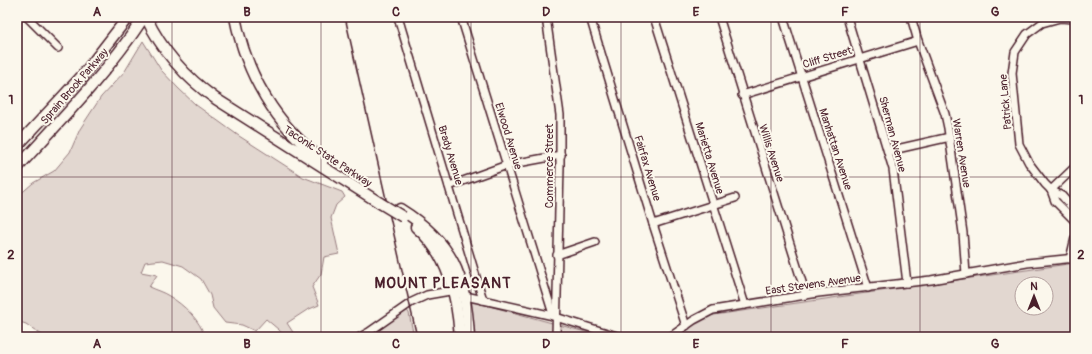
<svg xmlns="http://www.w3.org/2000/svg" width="1092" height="354" viewBox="0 0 1092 354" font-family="Pangolin,sans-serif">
<rect width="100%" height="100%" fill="#fbf7ec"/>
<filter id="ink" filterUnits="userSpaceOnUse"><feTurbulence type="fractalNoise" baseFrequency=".025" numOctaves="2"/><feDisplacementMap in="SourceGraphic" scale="8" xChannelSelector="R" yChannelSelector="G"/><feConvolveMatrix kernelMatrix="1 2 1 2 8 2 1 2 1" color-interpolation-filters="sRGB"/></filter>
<g filter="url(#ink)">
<g fill="#e2d7d0" stroke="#967b7e" fill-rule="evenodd">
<path d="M 143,41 L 161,70 L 178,88 L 196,105 L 239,136 L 303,177 L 342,192 L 345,197 L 336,205 L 331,218 L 339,254 L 324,257 L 321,274 L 312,287 L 319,305 L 307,310 L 287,323 L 296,337 L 286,337 L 279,330 L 266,319 L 255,331 L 242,325 L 225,323 L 213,308 L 210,295 L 201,279 L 183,266 L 163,260 L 145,262 L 141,272 L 157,275 L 149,287 C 155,290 163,292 169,296 C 184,305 200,320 205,337 L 45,337 L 26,324 L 17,321 L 17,197 L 33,183 L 54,171 L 70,152 L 80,129 L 101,97 L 125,71 Z"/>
<path d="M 1075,263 L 1075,337 L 673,337 L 707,316 ZM 1022,284 L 1046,284 L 1046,308 L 1022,308 Z"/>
<polygon points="471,301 604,337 473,337"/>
<polygon points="406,309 409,313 414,337 365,337"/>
</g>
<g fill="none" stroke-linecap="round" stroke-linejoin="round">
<defs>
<g id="minor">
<polyline points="27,17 58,48"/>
<polyline points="398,17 483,300"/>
<polyline points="461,17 552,311 557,317"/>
<polyline points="546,17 560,115 560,166 556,337"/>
<polyline points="590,17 653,224 686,326"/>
<polyline points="654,17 745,305"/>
<polyline points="719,17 806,295"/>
<polyline points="783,17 868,288"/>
<polyline points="847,17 893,169 907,283"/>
<polyline points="911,17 918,41 945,114 948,128 963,233 966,274"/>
<polyline points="1075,19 1060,18 1042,23 1027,34 1015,52 1012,73 1019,144 1029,163 1045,184 1051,190 1062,196 1075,211"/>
<polyline points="742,95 918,41"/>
<polyline points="888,151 950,137"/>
<polyline points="449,186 507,165 561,155"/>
<polyline points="1051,190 1055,201 1075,221"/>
<polyline points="1051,190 1075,167"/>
<polyline points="653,224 735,198"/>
<polyline points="557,255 595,242"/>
<polyline points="1070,259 1075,238"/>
<polyline points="360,337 369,332 412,302 427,295 450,291 470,297 549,315 620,337"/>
<polyline points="670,337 694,320 713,310 818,293 931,280 1027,263 1075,258"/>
</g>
<g id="highway">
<path d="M 146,17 C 162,51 186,78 216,99 L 380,203"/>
<path d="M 235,17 C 246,74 276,126 323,160"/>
<polyline points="17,146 83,75 128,17"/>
<path d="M 17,168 C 62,119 108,72 144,17"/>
<path d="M 400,209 C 453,242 466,276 469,337"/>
<path d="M 416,227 C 449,255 457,296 460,337"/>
</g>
</defs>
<use href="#minor" stroke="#4a1f2b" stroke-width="10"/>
<use href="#highway" stroke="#4a1f2b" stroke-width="13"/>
<use href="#minor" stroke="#fbf7ec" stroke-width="7"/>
<use href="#highway" stroke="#fbf7ec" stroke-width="10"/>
<polyline stroke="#4a1f2b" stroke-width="1.5" points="345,17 417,337"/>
<defs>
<polyline id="highway-bridge" points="380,203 403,217"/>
</defs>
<use href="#highway-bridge" stroke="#4a1f2b" stroke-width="13" stroke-linecap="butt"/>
<use href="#highway-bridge" stroke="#fbf7ec" stroke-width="10"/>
</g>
</g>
<path fill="none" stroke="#4a1f2b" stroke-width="1" stroke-opacity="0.55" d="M 172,17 L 172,337M 321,17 L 321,337M 471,17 L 471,337M 621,17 L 621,337M 771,17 L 771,337M 920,17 L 920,337M 17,177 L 1075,177"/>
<g text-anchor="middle" stroke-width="4" stroke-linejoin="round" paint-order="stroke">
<g font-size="11" fill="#4a1f2b" stroke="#fbf7ec">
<text transform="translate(827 57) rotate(-17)" y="4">Cliff Street</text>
<text transform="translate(74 86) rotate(-49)" y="4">Sprain Brook Parkway</text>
<text transform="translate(1005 102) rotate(-95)" y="4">Patrick Lane</text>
<text transform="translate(893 134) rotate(75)" y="4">Sherman Avenue</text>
<text transform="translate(509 136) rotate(73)" y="4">Elwood Avenue</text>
<text transform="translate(836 149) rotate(72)" y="4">Manhattan Avenue</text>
<text transform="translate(772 153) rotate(72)" y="4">Willis Avenue</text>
<text transform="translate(962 153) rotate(81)" y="4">Warren Avenue</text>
<text transform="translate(451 155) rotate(73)" y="4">Brady Avenue</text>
<text transform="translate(328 156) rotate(33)" y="4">Taconic State Parkway</text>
<text transform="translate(710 158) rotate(73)" y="4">Marietta Avenue</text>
<text transform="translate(549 166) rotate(-90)" y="4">Commerce Street</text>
<text transform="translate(648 168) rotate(73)" y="4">Fairfax Avenue</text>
<text transform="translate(813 284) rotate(-8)" y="4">East Stevens Avenue</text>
</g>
<g font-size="15" font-weight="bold" letter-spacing="1" fill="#4a1f2b" stroke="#fbf7ec">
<text x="443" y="288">MOUNT PLEASANT</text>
</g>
</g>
<rect width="1092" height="354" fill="none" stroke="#fbf7ec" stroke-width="44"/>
<g transform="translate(1034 296)"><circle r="19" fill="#fbf7ec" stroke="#b4a19f"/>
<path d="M0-3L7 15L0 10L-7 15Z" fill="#4a1f2b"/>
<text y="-6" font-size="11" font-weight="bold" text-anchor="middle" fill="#4a1f2b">N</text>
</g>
<rect x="22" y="22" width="1048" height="310" fill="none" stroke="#4a1f2b" stroke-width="1.5"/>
<g font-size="13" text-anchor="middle" font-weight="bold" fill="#4a1f2b">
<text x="97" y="16">A</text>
<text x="247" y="16">B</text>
<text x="396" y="16">C</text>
<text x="546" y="16">D</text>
<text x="696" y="16">E</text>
<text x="845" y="16">F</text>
<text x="995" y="16">G</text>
<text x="11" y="104">1</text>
<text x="1081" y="104">1</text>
<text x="11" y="259">2</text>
<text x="1081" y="259">2</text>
<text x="97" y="348">A</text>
<text x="247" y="348">B</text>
<text x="396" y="348">C</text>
<text x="546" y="348">D</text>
<text x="696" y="348">E</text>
<text x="845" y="348">F</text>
<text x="995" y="348">G</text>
</g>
</svg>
